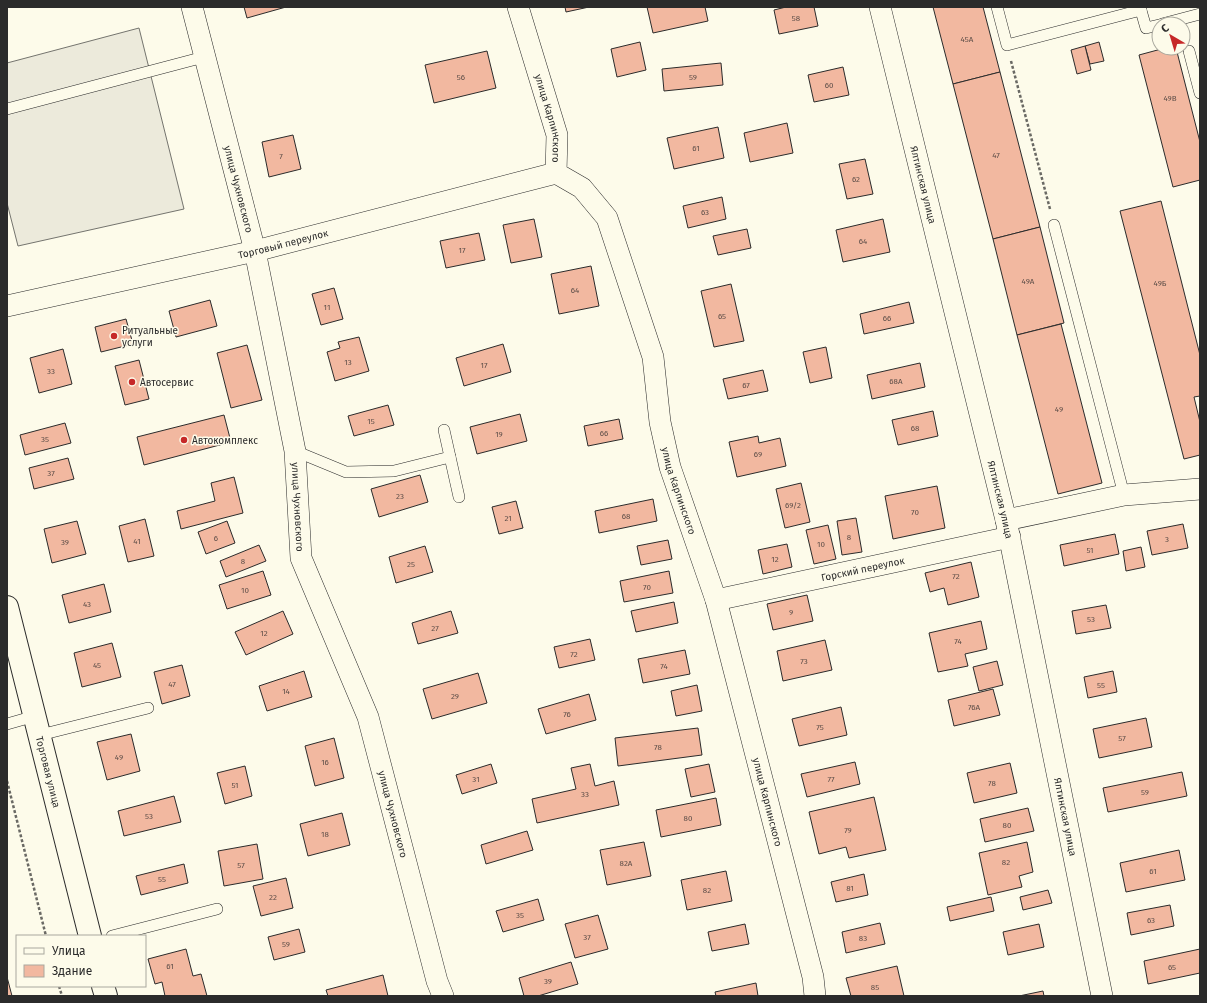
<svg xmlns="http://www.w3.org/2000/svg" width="1207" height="1003" viewBox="0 0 1207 1003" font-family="'Fira Sans',sans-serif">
<rect width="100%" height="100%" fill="#fdfbea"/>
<polygon fill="#eceadb" stroke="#74746e" points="139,28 184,209 18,246 7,203 7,63"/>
<g fill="#f2b8a0" stroke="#2b2b2b">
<polygon points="244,7 286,7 247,18"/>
<polygon points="565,7 589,7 566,12"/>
<polygon points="647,7 705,7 708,21 653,33"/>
<polygon points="786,7 814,7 818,26 779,34 774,10"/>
<polygon points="933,7 983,7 1000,72 953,84"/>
<polygon points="640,42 646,70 617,77 611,49"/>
<polygon points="1099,42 1104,61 1090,64 1085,46"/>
<polygon points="1085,46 1091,70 1077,74 1071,50"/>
<polygon points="1165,48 1176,48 1200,142 1200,180 1173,187 1139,55"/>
<polygon points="487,51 496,88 434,103 425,65"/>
<polygon points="721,63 723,85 664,91 662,69"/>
<polygon points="843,67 849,95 814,102 808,75"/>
<polygon points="1000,72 1040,227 993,239 953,84"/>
<polygon points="787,123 793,153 750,162 744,133"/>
<polygon points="718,127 724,158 674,169 667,138"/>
<polygon points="293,135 301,169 269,177 262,142"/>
<polygon points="865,159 873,194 847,199 839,164"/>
<polygon points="722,197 726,219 688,228 683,206"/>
<polygon points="1161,201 1200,355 1200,396 1194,397 1200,422 1200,455 1184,459 1120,211"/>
<polygon points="534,219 542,257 511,263 503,225"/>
<polygon points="883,219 890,252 843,262 836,230"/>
<polygon points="1040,227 1064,323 1017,335 993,239"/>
<polygon points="747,229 751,248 718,255 713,236"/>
<polygon points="479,233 485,260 446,268 440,241"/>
<polygon points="591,266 599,306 559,314 551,274"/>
<polygon points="731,284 744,341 714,347 701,291"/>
<polygon points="334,288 343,319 321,325 312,294"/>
<polygon points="210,300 217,326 176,337 169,311"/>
<polygon points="909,302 914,323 864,334 860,314"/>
<polygon points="126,319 133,344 101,352 95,327"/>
<polygon points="1061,324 1102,483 1058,494 1017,335"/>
<polygon points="359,337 369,371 335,381 327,352 340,348 338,342"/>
<polygon points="503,344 511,372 464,386 456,358"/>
<polygon points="247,345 262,400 231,408 217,353"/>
<polygon points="826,347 832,378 810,383 803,352"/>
<polygon points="63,349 72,384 39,393 30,358"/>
<polygon points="139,360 149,399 125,405 115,366"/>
<polygon points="920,363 925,387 872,399 867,375"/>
<polygon points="763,370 768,391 728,399 723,379"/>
<polygon points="388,405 394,425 354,436 348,416"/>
<polygon points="933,411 938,436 898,445 892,420"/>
<polygon points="520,414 527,441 477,454 470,427"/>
<polygon points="224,415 231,442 144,465 137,437"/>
<polygon points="619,419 623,439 588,446 584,426"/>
<polygon points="65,423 71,443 25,455 20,435"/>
<polygon points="758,436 759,443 780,438 786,466 737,477 729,442"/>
<polygon points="68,458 74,479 34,489 29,468"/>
<polygon points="420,475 428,502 379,517 371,489"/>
<polygon points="234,477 243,513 181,529 177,511 215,501 211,483"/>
<polygon points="801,483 810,522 785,528 776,489"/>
<polygon points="937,486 945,528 893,539 885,496"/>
<polygon points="653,499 657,521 599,533 595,511"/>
<polygon points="516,501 523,528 499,534 492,507"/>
<polygon points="856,518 862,552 842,555 837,521"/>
<polygon points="145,519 154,556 128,562 119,526"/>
<polygon points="77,521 86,554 52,563 44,529"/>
<polygon points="227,521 235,543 206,554 198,532"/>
<polygon points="1183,524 1188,548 1152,555 1147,531"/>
<polygon points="828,525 836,559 814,564 806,530"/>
<polygon points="1115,534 1119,554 1064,566 1060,545"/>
<polygon points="668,540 672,559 641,565 637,546"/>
<polygon points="787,544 792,567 763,574 758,550"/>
<polygon points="259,545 266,561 226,577 220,561"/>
<polygon points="425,546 433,572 396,583 389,557"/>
<polygon points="1141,547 1145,567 1126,571 1123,551"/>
<polygon points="971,562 979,597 948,605 944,588 930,592 925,573"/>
<polygon points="263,571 271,595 227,609 219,585"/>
<polygon points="669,571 673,593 624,602 620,581"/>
<polygon points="104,584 111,612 69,623 62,595"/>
<polygon points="807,595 813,621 773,630 767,604"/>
<polygon points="674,602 678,623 636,632 631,611"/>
<polygon points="1106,605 1111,628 1076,634 1072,611"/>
<polygon points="283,611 293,634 246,655 235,632"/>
<polygon points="451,611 458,633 418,644 412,623"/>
<polygon points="981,621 987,649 965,654 968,666 938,672 929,633"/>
<polygon points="590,639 595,660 559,668 554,647"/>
<polygon points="825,640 832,670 783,681 777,651"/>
<polygon points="112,643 121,677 82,687 74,653"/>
<polygon points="685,650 690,674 643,683 638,659"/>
<polygon points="997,661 1003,685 979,691 973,667"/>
<polygon points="182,665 190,696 162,704 154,672"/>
<polygon points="304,671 312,697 267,711 259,686"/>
<polygon points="1113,671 1117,692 1088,698 1084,677"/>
<polygon points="478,673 487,703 432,719 423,689"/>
<polygon points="697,685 702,711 676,716 671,691"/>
<polygon points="993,689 1000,715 954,726 948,700"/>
<polygon points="589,694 596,720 546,734 538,709"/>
<polygon points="841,707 847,735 799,746 792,719"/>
<polygon points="1146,718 1152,747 1099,758 1093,729"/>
<polygon points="698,728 702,755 618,766 615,738"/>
<polygon points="131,734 140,771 107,780 97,742"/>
<polygon points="334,738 344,778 315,786 305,746"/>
<polygon points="855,762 860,784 807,797 801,774"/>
<polygon points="1010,763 1017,793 974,803 967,773"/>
<polygon points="491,764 497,783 462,794 456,775"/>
<polygon points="590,764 595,786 614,781 619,805 537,823 532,799 576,789 571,768"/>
<polygon points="709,764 715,792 691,797 685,769"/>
<polygon points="245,766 252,796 225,804 217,773"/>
<polygon points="1182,772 1187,796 1108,812 1103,788"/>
<polygon points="174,796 181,822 124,836 118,811"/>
<polygon points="874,797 886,850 849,858 846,847 819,854 809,812"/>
<polygon points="716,798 721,825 661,837 656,810"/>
<polygon points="1028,808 1034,831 985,842 980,819"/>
<polygon points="342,813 350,845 308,856 300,824"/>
<polygon points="527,831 533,850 486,864 481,845"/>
<polygon points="644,842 651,876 607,885 600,850"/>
<polygon points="1027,842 1033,872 1019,876 1022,887 988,895 979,853"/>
<polygon points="257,844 263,879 224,886 218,851"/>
<polygon points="1179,850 1185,880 1126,892 1120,863"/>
<polygon points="184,864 188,883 141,895 136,876"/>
<polygon points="726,871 732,901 687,910 681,880"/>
<polygon points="864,874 868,895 836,902 831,882"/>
<polygon points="286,878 293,908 261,916 253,886"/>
<polygon points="1048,890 1052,903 1023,910 1020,897"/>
<polygon points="991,897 994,911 950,921 947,907"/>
<polygon points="538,899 544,920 503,932 496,911"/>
<polygon points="1170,905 1174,926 1131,935 1127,913"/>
<polygon points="598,915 608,949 575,958 565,924"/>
<polygon points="880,923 885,944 846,953 842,932"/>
<polygon points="745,924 749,944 712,951 708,932"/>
<polygon points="1039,924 1044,947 1008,955 1003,932"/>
<polygon points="299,929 305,952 274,960 268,937"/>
<polygon points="186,949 193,976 201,974 207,996 165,996 162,982 155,984 148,959"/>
<polygon points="1200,949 1200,973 1148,984 1144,961"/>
<polygon points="571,962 578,984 538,996 524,996 519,978"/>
<polygon points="897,966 904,996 851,996 846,978"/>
<polygon points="383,975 388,996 328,996 326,990"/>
<polygon points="7,977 12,996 7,996"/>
<polygon points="756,983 758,996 716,996 715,992"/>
<polygon points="1043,991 1044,996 1019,996"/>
</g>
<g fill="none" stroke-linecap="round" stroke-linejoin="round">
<defs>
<g id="service">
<polyline points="997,7 1007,45 1141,10"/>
<polyline points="1140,7 1146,28 1159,25"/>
<polyline points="1162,24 1200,14"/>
<polyline points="1189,51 1200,93"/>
<polyline points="7,109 204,57"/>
<polyline points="1054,225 1124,495"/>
<polyline points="444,430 459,497"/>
<polyline points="295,451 346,472 394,471 450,457"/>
<polyline points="7,724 35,716"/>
<polyline points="40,735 148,708"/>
<polyline points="112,936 217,909"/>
</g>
<g id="minor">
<path id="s1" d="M 192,7 L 255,251 L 295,451 L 301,558 L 368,717 L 437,981 L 443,996"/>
<path id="s2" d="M 518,7 L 557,135 L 556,173 L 582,188 L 607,218 L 653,357 L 660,422 L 670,467 L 716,600 L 813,977 L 815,996"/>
<path id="s3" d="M 880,7 L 1006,520 L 1102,996"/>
<path id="s4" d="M 7,306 L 255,251 L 556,173"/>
<polyline points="1006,520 1124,495 1200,489"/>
<path id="s5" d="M 716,600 L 1010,537"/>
</g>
<g id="primary">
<path id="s6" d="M 7,607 L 90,936"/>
<polyline points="103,986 106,996"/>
</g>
</defs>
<use href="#service" stroke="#2b2b2b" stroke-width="12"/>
<use href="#minor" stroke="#2b2b2b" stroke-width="22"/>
<use href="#primary" stroke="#2b2b2b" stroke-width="24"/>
<g stroke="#6a6964" stroke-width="2.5" stroke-dasharray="3 2" stroke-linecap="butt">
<polyline points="1011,61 1050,209"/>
<polyline points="7,781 46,936"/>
<polyline points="59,986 62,996"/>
</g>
<use href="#service" stroke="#fdfbea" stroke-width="11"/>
<use href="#minor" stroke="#fdfbea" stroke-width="21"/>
<use href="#primary" stroke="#fdfbea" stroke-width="22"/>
</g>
<g fill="#c62828" stroke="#fdfbea" stroke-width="1.5">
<circle cx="114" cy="336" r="4"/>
<circle cx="132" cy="382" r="4"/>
<circle cx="184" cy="440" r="4"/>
</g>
<g text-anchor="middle" stroke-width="3" stroke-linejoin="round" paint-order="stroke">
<g font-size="8" fill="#5d4e48">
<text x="796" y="21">58</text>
<text x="967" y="42">45А</text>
<text x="461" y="80">56</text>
<text x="693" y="80">59</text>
<text x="829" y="88">60</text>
<text x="1170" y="101">49В</text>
<text x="696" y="151">61</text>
<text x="996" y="158">47</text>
<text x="281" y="159">7</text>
<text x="856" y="182">62</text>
<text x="705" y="215">63</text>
<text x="863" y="244">64</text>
<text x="462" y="253">17</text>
<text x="1028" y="284">49А</text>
<text x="1160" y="286">49Б</text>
<text x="575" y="293">64</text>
<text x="327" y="310">11</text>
<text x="722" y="319">65</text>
<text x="887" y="321">66</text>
<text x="348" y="365">13</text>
<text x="484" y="368">17</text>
<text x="51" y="374">33</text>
<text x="896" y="384">68А</text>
<text x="746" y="388">67</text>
<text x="1059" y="412">49</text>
<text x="371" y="424">15</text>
<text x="915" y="431">68</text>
<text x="604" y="436">66</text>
<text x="499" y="437">19</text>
<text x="45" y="442">35</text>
<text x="758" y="457">69</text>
<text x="51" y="476">37</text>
<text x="400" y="499">23</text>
<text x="793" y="508">69/2</text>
<text x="915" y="515">70</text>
<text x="626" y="519">68</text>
<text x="508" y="521">21</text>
<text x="849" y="540">8</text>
<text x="216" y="541">6</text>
<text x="1167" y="542">3</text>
<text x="137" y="544">41</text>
<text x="65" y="545">39</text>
<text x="821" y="547">10</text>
<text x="1090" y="553">51</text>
<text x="775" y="562">12</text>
<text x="243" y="564">8</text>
<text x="411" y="567">25</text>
<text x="956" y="579">72</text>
<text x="647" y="590">70</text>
<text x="245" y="593">10</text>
<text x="87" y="607">43</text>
<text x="791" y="615">9</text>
<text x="1091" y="622">53</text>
<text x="435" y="631">27</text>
<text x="264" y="636">12</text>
<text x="958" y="644">74</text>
<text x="574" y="657">72</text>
<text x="804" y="664">73</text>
<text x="97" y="668">45</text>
<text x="664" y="669">74</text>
<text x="172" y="687">47</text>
<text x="1101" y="688">55</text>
<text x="286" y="694">14</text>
<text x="455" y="699">29</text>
<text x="974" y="710">76А</text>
<text x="567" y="717">76</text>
<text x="820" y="730">75</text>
<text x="1122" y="741">57</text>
<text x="658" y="750">78</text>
<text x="119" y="760">49</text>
<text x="325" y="765">16</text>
<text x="476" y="782">31</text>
<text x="831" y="782">77</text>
<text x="992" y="786">78</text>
<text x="235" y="788">51</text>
<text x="1145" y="795">59</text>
<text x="585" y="797">33</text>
<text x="149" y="819">53</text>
<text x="688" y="821">80</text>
<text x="1007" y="828">80</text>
<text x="848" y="833">79</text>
<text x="325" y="837">18</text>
<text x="1006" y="865">82</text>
<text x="626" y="866">82А</text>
<text x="241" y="868">57</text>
<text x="1153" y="874">61</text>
<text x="162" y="882">55</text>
<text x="850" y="891">81</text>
<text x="707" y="893">82</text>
<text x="273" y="900">22</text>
<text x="520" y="918">35</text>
<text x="1151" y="923">63</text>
<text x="587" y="940">37</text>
<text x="863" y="941">83</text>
<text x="286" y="947">59</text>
<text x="170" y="969">61</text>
<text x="1172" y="970">65</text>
<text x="548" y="984">39</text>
<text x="875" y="990">85</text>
</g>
<g font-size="10" fill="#2b2b2b" stroke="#fdfbea">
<text dy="4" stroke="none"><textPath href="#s2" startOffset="116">улица Карпинского</textPath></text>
<text dy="4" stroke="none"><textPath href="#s3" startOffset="183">Ялтинская улица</textPath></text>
<text dy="4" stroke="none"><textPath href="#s1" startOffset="188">улица Чухновского</textPath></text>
<text dy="4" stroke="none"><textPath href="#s4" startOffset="283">Торговый переулок</textPath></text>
<text dy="4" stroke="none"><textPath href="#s2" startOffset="524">улица Карпинского</textPath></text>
<text dy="4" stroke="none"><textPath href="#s3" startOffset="507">Ялтинская улица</textPath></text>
<text dy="4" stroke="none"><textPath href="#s1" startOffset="512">улица Чухновского</textPath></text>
<text dy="4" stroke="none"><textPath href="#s5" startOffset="150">Горский переулок</textPath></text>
<text dy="4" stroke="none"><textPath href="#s6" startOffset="170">Торговая улица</textPath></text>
<text dy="4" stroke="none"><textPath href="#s2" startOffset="848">улица Карпинского</textPath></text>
<text dy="4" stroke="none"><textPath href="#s1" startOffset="836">улица Чухновского</textPath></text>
<text dy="4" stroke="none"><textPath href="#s3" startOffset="831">Ялтинская улица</textPath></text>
</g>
<g font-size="10" fill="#2b2b2b" stroke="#fdfbea" text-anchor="start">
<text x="122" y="334">Ритуальные<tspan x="122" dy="12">услуги</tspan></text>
<text x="140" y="386">Автосервис</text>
<text x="192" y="444">Автокомплекс</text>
</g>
</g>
<rect width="1207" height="1003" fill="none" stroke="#2b2b2b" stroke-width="16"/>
<rect x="16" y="935" width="130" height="52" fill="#fdfbea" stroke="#a9a89e"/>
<rect x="24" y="948" width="20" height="6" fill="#fdfbea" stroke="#a9a89e"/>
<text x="52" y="955" font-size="12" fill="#2b2b2b">Улица</text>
<rect x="24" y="965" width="20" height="12" fill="#f2b8a0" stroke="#a9a89e"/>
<text x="52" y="975" font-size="12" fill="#2b2b2b">Здание</text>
<g transform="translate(1171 36) rotate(322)"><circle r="19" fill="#fdfbea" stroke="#a9a89e"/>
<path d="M0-3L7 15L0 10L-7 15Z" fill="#c62828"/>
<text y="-6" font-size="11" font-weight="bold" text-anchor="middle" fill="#2b2b2b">С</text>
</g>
</svg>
